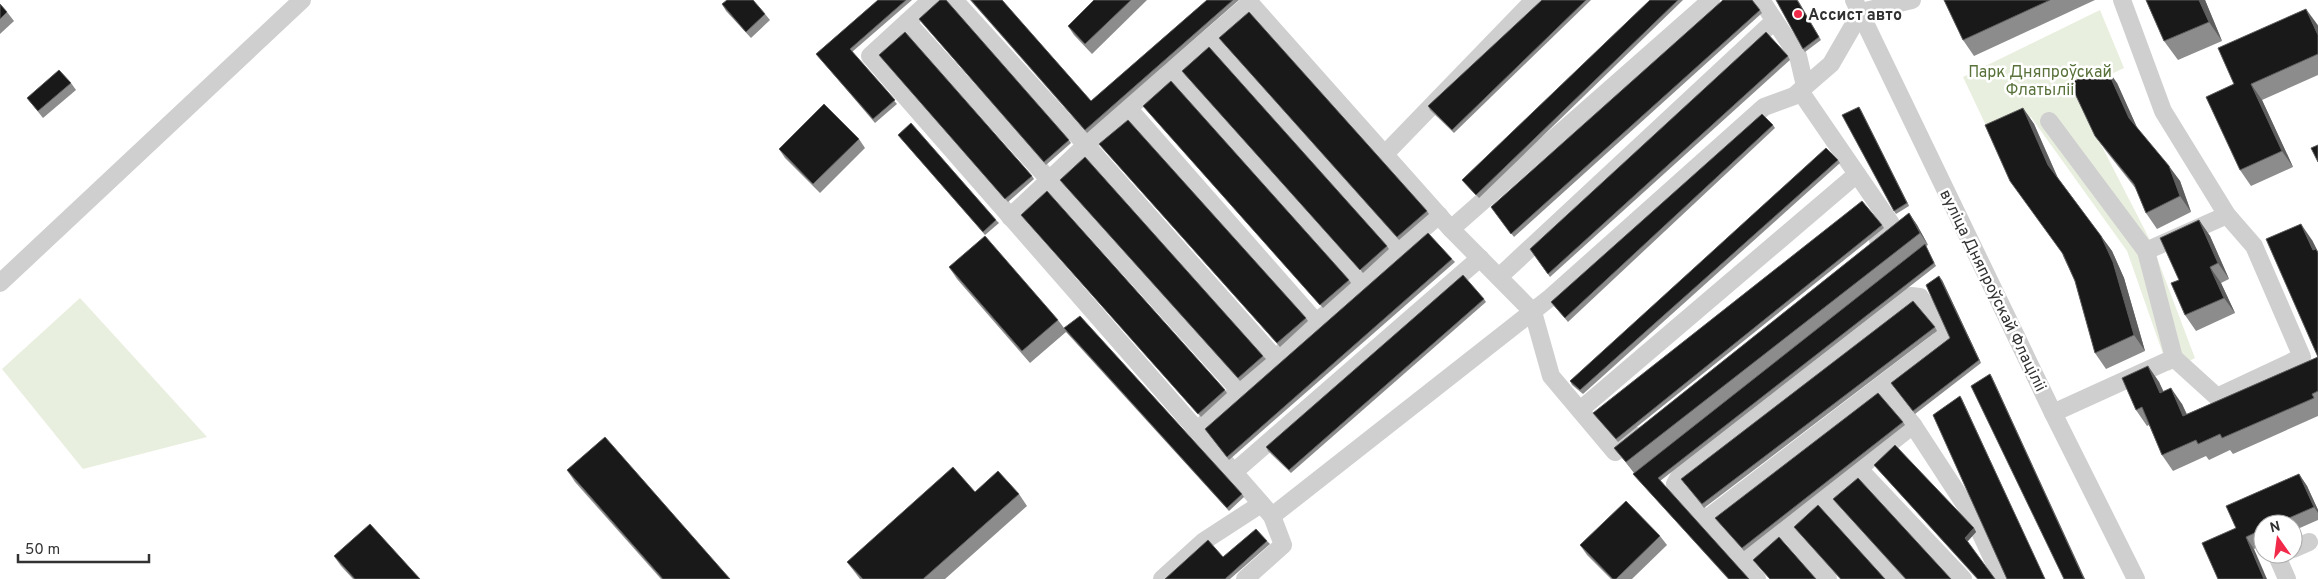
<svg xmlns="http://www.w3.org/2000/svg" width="2318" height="579" viewBox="0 0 2318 579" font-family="Overpass,sans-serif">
<rect width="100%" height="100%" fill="#fff"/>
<g fill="#e9efdf">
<polygon points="2100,10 2124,68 2074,92 2151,242 2195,358 2169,371 2127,251 2031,117 1990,134 1963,77"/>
<polygon points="80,298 207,437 83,469 2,369"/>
</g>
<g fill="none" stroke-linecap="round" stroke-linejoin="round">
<g stroke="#cfcfcf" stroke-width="18">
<polyline points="931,0 870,56 1272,516 1551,297 1764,107 1794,96 1831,64 1861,12 1912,0"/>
<polyline points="954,0 1086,145 1250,3 1451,229 1711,0"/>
<polyline points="1761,0 1798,56 1805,86"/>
<polyline points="1854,0 2053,413 2136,579"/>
<polyline points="2122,0 2163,111 2227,215 2254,246 2302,357 2217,397 2174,358"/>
<polyline points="907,22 1239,390 1197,431"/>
<polyline points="1209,39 1398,251"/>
<polyline points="1171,71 1360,284"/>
<polyline points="1800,91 1894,228 1878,241"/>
<polyline points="1128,108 1316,322"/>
<polyline points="2049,121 2146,251 2174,358 2053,413"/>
<polyline points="1385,154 1534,0"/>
<polyline points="1010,217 1086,145 1275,358"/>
<polyline points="1451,229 1533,312 1551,376 1615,452 1636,436"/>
<polyline points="2146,251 2227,215"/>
<polyline points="1499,277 1774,21"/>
<polyline points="0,283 302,0"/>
<polyline points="1881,386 1913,425 1973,517 2002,579"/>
<polyline points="1239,390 1439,215"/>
<polyline points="1580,410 1857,174"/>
<polyline points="1858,468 1963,579"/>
<polyline points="1234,472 1480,258"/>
<polyline points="1822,497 1896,579"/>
<polyline points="1705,520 1943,338 1943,331 1920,297 1911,296 1904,299 1679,477 1675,484 1677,489 1757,579"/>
<polyline points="1784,528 1828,579"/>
<polyline points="2293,549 2309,542"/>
<polyline points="2282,554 2277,556 2287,579"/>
<polyline points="1742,561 1913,425"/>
<polyline points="1162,579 1204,541 1261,504"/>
<polyline points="1245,579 1283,545 1272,516"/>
</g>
</g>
<g fill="#8c8c8c">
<polygon points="878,0 912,0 852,52 897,104 875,123 816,54"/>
<polygon points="970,0 1002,0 1091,101 1207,0 1239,0 1087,133"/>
<polygon points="1094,0 1147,0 1092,54 1074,35 1068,26"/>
<polygon points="1542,0 1591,0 1454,133 1430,110 1428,106"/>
<polygon points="1650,0 1683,0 1479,198 1462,180"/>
<polygon points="1798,0 1821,40 1805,52 1803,49"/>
<polygon points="1944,0 2095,0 1974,56 1963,40"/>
<polygon points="2146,0 2205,0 2222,41 2178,60 2164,41"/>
<polygon points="0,4 7,12 14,21 0,34"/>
<polygon points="722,4 765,14 770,20 751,38 726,11"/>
<polygon points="1760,10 1762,13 1514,237 1491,207"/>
<polygon points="919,19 1069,140 1071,143 1046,165"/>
<polygon points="2317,24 2318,26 2318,75 2262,100 2293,167 2251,186 2240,170 2234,84"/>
<polygon points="1219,38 1427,211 1429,214 1399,240"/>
<polygon points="879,55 1032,176 1034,179 1008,202"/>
<polygon points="1788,56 1790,60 1550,277 1530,249"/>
<polygon points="1182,71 1387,246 1389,249 1363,273"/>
<polygon points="71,83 76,90 43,118 27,98"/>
<polygon points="2117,83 2137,128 2180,181 2191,212 2157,229 2146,213 2136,189 2106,151 2095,136"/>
<polygon points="1143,106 1349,280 1351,283 1323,308"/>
<polygon points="1859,107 1909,206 1896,214 1894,211"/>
<polygon points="2023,108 2034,124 2058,178 2112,251 2124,278 2145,351 2106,369 2095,353 2075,281 2063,256"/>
<polygon points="1773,125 1775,128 1568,322 1551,302"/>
<polygon points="898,135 996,220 999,223 985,235"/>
<polygon points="859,139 865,148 820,193 785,158 779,149"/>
<polygon points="1099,144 1306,318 1308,321 1280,347"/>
<polygon points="1838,160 1840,163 1583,394 1572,385 1570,381"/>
<polygon points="1060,180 1263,356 1266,359 1240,381"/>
<polygon points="1909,213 1917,225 1928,245 1926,246 1936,266 1660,481 1749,579 1728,579 1636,477 1633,474 1634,473 1623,459 1614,448"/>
<polygon points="1021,215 1225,390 1227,393 1201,417"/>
<polygon points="2199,220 2210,236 2229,279 2221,283 2235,313 2196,331 2185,315"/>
<polygon points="1882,225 1884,228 1618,442 1593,413"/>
<polygon points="2312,240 2318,252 2318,416 2233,454 2230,450 2209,460 2206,456 2173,471 2162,455 2149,425 2147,426 2136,410 2148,366 2159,382 2164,392 2182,404 2187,414 2318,357"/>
<polygon points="1452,259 1455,262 1229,460 1205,429"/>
<polygon points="949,267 1058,320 1064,328 1242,494 1244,497 1229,511 1066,332 1030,363 957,279"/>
<polygon points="1942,280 1981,363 1915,414 1891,383 1950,338"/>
<polygon points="1484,299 1486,302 1291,473 1268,451 1266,447"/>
<polygon points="1935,327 1937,331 1704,508 1684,482"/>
<polygon points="1903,422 1905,425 1744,551 1715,518"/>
<polygon points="1874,465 1974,528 1976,532 1967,542 1995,579 1977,579"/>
<polygon points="567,470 730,579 661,579 575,482"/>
<polygon points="2299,474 2307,486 2318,510 2318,520 2293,531 2293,524 2263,524 2263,545 2254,549 2236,528"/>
<polygon points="1019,494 1027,506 945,579 860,579 847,562"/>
<polygon points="1833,499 1951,579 1905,579"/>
<polygon points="1794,527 1885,579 1840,579"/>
<polygon points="1660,536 1667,545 1632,579 1611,579 1587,555 1580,545"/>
<polygon points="1267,541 1270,544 1230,579 1165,579"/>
<polygon points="334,556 420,579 353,579 341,566"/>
</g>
<g fill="#5e5e5e">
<polygon points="2199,0 2205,0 2222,41 2209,22"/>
<polygon points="2306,9 2317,24 2318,26 2318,35"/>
<polygon points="2106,67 2117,83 2140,134 2129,118"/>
<polygon points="2251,84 2262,100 2293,167 2282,151"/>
<polygon points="1859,107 1861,110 1909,206 1907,203"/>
<polygon points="2023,108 2034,124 2059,181 2048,165"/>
<polygon points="2169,166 2180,181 2191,212 2180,196"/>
<polygon points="1909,213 1917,225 1928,245 1920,233"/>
<polygon points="2199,220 2210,236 2229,279 2218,263"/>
<polygon points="2301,224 2312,240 2318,252 2318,258 2313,250"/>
<polygon points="2101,236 2112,251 2124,278 2145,351 2134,335"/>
<polygon points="2210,267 2221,283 2235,313 2224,298"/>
<polygon points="1939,276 1942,280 1981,363 1979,360"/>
<polygon points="2148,366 2159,382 2171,409 2160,393"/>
<polygon points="1990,374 1992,377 2085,579 2084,579"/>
<polygon points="2171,388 2182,404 2194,432 2183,416"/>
<polygon points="1960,396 1962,399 2045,579"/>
<polygon points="2299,474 2307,486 2318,510 2318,513 2314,507"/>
<polygon points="1974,528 1976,532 1967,542 1965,538"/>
<polygon points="2246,537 2254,549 2267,579 2264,579"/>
</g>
<g fill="#191919" stroke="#5e5e5e">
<polygon points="727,0 753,0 765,14 746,32 722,4"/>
<polygon points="878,0 906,0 850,49 895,100 873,119 816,54"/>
<polygon points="940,0 946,0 1069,140 1044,162 919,19"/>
<polygon points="971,0 1002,0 1091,101 1207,0 1233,0 1085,130"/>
<polygon points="1094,0 1131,0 1085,44 1068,26"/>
<polygon points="1542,0 1586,0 1452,130 1428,106"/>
<polygon points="1650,0 1678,0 1476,195 1462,180"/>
<polygon points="1723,0 1752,0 1760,10 1511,234 1491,207"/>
<polygon points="1776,0 1797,0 1819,37 1803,49"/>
<polygon points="1944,0 2050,0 1963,40"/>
<polygon points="2146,0 2199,0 2209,22 2164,41"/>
<polygon points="0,4 7,12 0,19"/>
<polygon points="2306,9 2318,35 2318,54 2251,84 2282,151 2240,170 2206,97 2234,84 2218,48"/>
<polygon points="1249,12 1427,211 1397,237 1219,38"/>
<polygon points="905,32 1032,176 1005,199 879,55"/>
<polygon points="1766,32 1788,56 1548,274 1530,249"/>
<polygon points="1209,47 1387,246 1360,270 1182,71"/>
<polygon points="2106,67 2129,118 2169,166 2180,196 2146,213 2134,184 2095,136 2070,83"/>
<polygon points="59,70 71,83 38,111 27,98"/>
<polygon points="1171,81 1349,280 1320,305 1143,106"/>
<polygon points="824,104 859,139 813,184 779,149"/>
<polygon points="1859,107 1907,203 1894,211 1842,115"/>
<polygon points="2023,108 2048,165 2101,236 2113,262 2134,335 2095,353 2075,281 2063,254 2010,181 1985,125"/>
<polygon points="1762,114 1773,125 1565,318 1551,302"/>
<polygon points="1128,120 1306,318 1277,343 1099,144"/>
<polygon points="911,123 996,220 983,232 898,135"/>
<polygon points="2318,145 2318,162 2311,148"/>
<polygon points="1826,148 1838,160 1580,390 1570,381"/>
<polygon points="1085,157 1263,356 1238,378 1060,180"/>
<polygon points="1047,191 1225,390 1198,414 1021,215"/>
<polygon points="1862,201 1882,225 1616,439 1593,413"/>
<polygon points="1909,213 1920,233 1626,462 1614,448"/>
<polygon points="2199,220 2218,263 2210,267 2224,298 2185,315 2171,283 2179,280 2160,238"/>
<polygon points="2301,224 2313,250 2316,249 2318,253 2318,391 2312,394 2314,398 2222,438 2220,434 2198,444 2196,440 2162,455 2142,407 2136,410 2122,378 2148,366 2160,393 2171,388 2183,416 2318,357 2266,239"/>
<polygon points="1428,233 1452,259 1227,457 1205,429"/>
<polygon points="985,236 1058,320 1022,351 949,267"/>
<polygon points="1925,244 1934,263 1658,478 1749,579 1729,579 1633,474"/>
<polygon points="1463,275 1484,299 1289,470 1266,447"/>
<polygon points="1939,276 1979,360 1913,411 1891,383 1950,338 1926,285"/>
<polygon points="1913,301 1935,327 1702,504 1681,479"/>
<polygon points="1080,316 1242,494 1227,508 1064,328"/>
<polygon points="1990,374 2084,579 2064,579 1971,386"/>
<polygon points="1878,393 1903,422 1742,548 1715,518"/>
<polygon points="1960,396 2045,579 2007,579 1933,415"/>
<polygon points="605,437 730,579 663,579 567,470"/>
<polygon points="1895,445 1974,528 1965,538 1995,579 1978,579 1874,465"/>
<polygon points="953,467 975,492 998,471 1019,494 923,579 863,579 847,562"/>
<polygon points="2299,474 2314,507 2275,524 2263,524 2263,529 2246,537 2264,579 2218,579 2202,543 2236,528 2226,506"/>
<polygon points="1858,478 1951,579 1906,579 1833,499"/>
<polygon points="1626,501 1660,536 1616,579 1613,579 1580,545"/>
<polygon points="1818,505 1885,579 1841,579 1794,527"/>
<polygon points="370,524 420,579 355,579 334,556"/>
<polygon points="1256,529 1267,541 1225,579 1165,579 1208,540 1223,557"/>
<polygon points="1779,537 1816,579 1770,579 1753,560"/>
</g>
<circle fill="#f22a4a" stroke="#fff" stroke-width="2" cx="1798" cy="14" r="5"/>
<g text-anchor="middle" stroke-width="5" stroke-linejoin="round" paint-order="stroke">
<g font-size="16" font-weight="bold" fill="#323232" stroke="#fff" text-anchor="start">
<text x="1808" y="20">Ассист авто</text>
</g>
<g font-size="16" fill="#59723b" stroke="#fff">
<text x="2040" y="77">Парк Дняпроўскай<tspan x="2040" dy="18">Флатыліі</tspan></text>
</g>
<g font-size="16" fill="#323232" stroke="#fff">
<text transform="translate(1994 290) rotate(64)" y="6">вуліца Дняпроўскай Флаціліі</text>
</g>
</g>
<g transform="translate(2278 539) rotate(346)"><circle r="24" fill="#ffffff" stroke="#adadad"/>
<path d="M0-4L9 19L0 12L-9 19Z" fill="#f22a4a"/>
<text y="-8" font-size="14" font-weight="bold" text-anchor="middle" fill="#323232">N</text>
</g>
<path d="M18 554v8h131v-8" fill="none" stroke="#323232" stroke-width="2.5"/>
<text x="25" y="554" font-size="15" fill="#323232" stroke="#ffffff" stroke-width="4" paint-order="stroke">50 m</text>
</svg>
